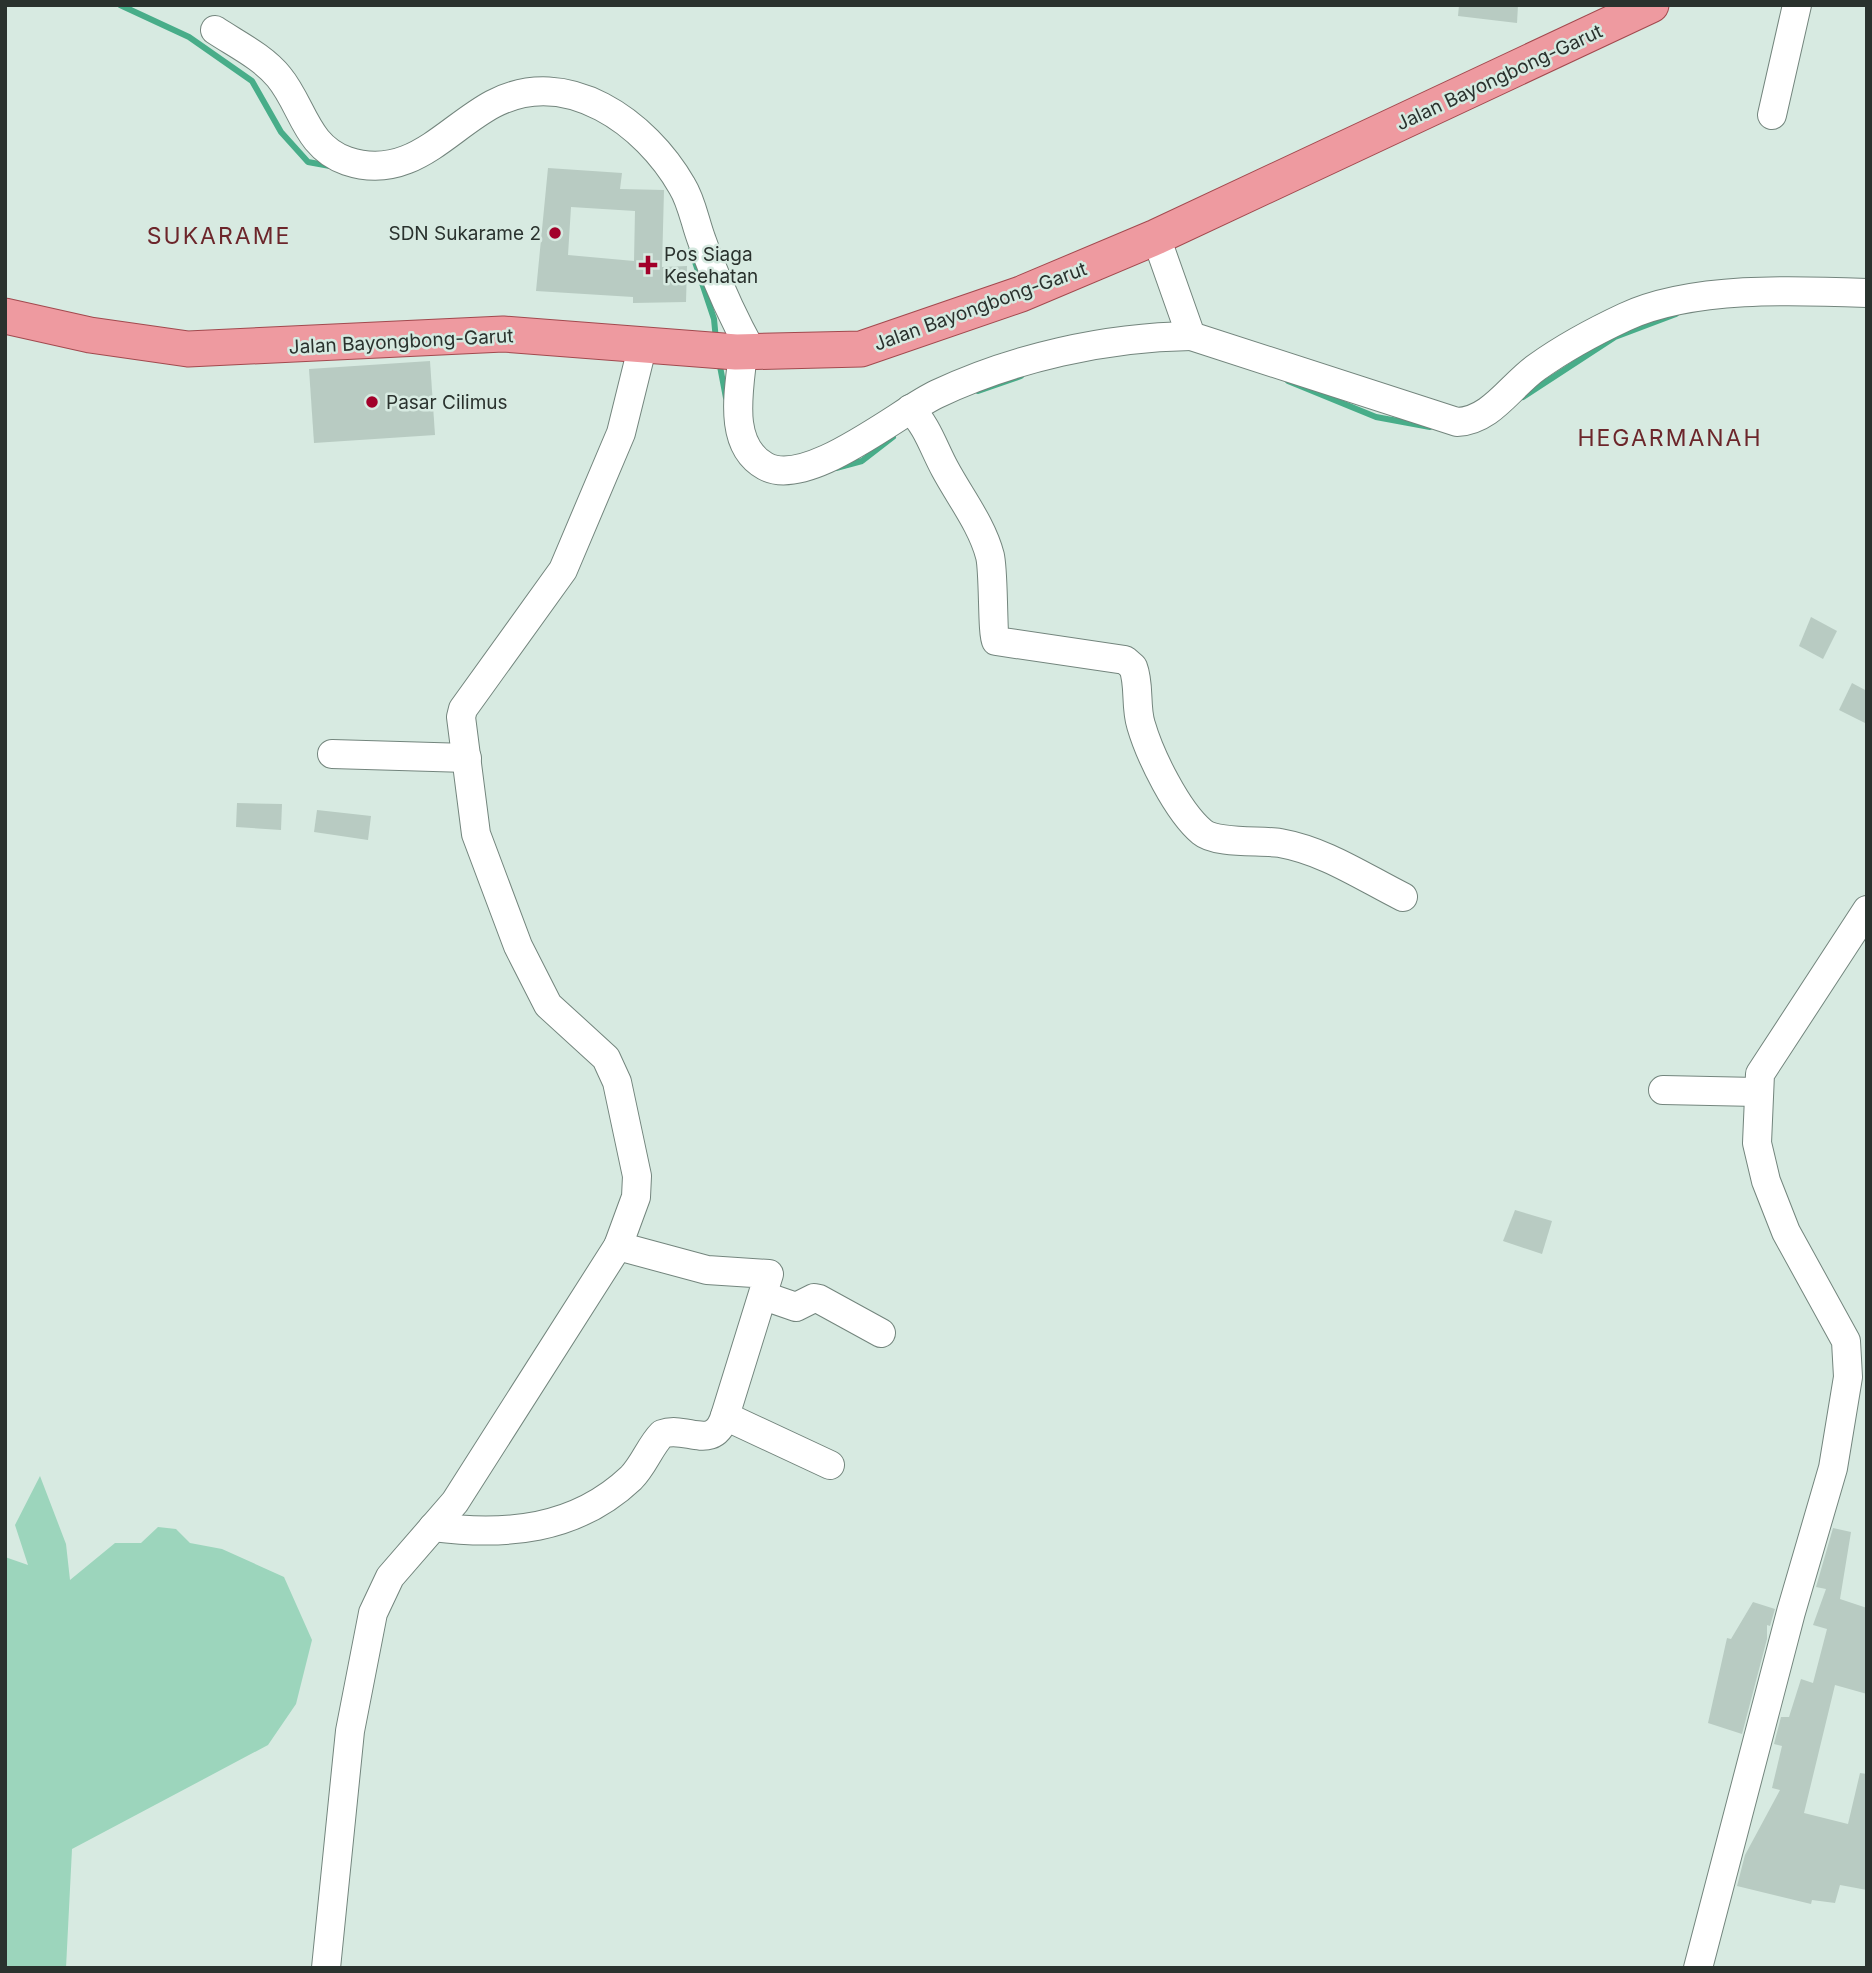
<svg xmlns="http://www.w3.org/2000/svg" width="1872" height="1973" viewBox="0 0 1872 1973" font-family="Inter,sans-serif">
<rect width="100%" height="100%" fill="#d7eae1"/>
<polygon fill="#9cd5bc" points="40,1476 66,1544 70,1580 115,1543 141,1543 158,1527 176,1529 190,1543 222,1549 284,1577 312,1640 296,1704 268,1745 72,1849 66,1968 5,1968 5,1557 28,1565 15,1525"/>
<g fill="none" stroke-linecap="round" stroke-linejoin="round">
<g stroke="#48ad89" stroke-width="6">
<polyline points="120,5 189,37 252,81 281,132 308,162 330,166"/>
<polyline points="691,250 714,319 716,340"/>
<polyline points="719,361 726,398"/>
<polyline points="1288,381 1376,417 1430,427"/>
<polyline points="978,391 1021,376"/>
<polyline points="1523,397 1615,337 1676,314"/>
<polyline points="836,468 862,461 893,437"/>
</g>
</g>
<g fill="#b8cbc2" fill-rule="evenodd">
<polygon points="1459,5 1518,5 1517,23 1458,16"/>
<path d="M 548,168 L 622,173 L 620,189 L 664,190 L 662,267 L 687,266 L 686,302 L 633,303 L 633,297 L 536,291 ZM 571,207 L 635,211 L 634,261 L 568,255 Z"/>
<polygon points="430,361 435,435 314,443 309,369"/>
<polygon points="1811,617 1837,631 1823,659 1799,646"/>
<polygon points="1852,683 1867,691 1867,724 1839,710"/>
<polygon points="237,803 282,804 281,830 236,827"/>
<polygon points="317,810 371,816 368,840 314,832"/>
<polygon points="1515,1210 1552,1221 1542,1254 1503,1241"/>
<polygon points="1833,1528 1851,1532 1840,1599 1867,1608 1867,1694 1835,1685 1804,1813 1848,1824 1860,1773 1867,1774 1867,1890 1840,1885 1835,1903 1812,1900 1811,1904 1737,1886 1745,1855 1780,1790 1772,1788 1782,1746 1774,1744 1781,1717 1789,1717 1801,1679 1813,1683 1827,1629 1813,1625 1826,1589 1816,1587"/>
<polygon points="1753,1602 1775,1609 1770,1626 1767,1625 1767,1639 1742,1734 1708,1723 1727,1638 1731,1639"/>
</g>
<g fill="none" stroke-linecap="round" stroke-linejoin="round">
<defs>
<g id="minor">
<path d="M 215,30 C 236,44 263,57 279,77 C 303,106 306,147 347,161 C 410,182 446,129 493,104 C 567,65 646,123 682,186 C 692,202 695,223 702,241 C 716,280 732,316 752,352"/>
<polyline points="1772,115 1797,5"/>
<path d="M 1156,237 L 1191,336 L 1457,422 C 1491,421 1511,385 1537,367 C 1565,347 1595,331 1625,317 C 1691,286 1795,290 1867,293"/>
<path d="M 743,352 C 740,387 726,444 765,466 C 807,490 900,411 937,394 C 1013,358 1106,337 1191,336"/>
<path d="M 910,409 C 927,425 934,449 945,469 C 960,497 982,525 990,556 C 994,573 992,634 996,641 L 1125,660 L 1133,667 C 1140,685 1135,706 1141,725 C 1150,756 1177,811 1202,832 C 1216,844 1260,840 1280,843 C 1325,851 1363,877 1403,897"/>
<polyline points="332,754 467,758"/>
<polyline points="1663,1090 1757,1092"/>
<polyline points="618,1246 707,1270 769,1274 725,1416 830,1465"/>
<polyline points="764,1296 796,1307 814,1298 819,1299 881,1333"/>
<path d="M 433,1527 C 505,1536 575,1531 631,1478 C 644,1465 650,1446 662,1434 C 687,1425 713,1453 725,1416"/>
<polyline points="326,1968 350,1731 373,1613 390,1577 455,1502 618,1246 636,1197 637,1176 617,1082 606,1058 548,1005 518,946 476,834 461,717 463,709 563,570 621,433 643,344"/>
<polyline points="1698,1968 1791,1612 1833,1468 1848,1377 1846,1341 1786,1232 1766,1181 1757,1143 1760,1074 1867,910"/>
</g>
<polyline id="major" points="5,316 90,335 188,349 503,334 736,352 861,349 1021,294 1156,237 1651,5"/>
</defs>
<use href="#minor" stroke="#73857d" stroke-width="30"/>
<use href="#major" stroke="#a2494e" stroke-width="37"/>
<use href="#minor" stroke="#fff" stroke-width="28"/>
<use href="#major" stroke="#ee9aa0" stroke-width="35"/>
</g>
<g fill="#a2012a" stroke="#d7eae1" stroke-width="2.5">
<circle cx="555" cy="233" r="7"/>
<path d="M644.5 254.5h7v7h7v7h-7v7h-7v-7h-7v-7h7z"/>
<circle cx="372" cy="402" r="7"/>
</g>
<g text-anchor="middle" stroke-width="5" stroke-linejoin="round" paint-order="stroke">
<g font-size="19" fill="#2a322e" stroke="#d7eae1">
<text transform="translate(1499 77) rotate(-25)" y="7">Jalan Bayongbong-Garut</text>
<text transform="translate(980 306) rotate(-20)" y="7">Jalan Bayongbong-Garut</text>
<text transform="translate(401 341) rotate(-3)" y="7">Jalan Bayongbong-Garut</text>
</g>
<g font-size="19" fill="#2a322e" stroke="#d7eae1" text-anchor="start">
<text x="541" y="240" text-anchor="end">SDN Sukarame 2</text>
<text x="664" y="261">Pos Siaga<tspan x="664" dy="22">Kesehatan</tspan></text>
<text x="386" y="409">Pasar Cilimus</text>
</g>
<g font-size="23" letter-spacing="2" fill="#6c262b" stroke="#d7eae1">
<text x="219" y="244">SUKARAME</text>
<text x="1670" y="446">HEGARMANAH</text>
</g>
</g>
<rect width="1872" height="1973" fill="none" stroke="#2a322e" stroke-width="14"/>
</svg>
